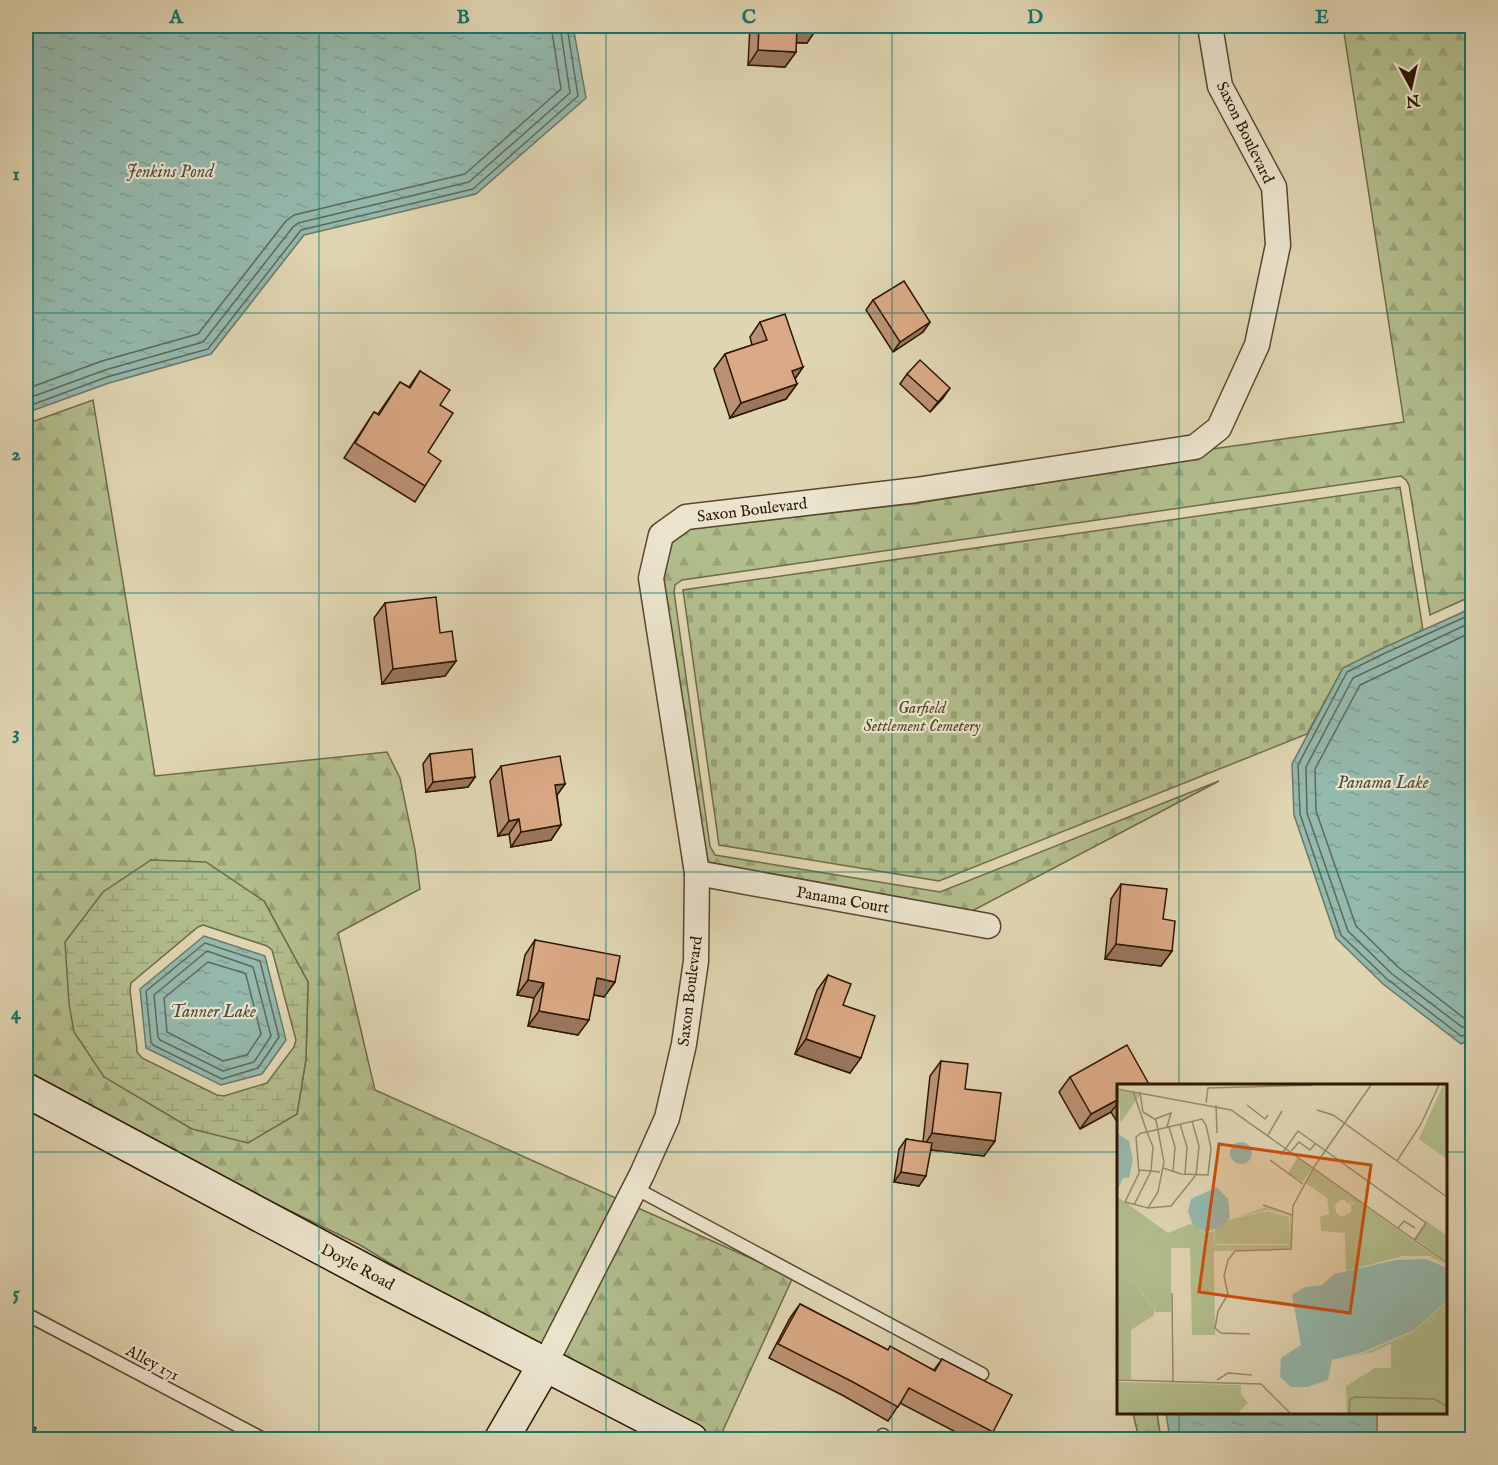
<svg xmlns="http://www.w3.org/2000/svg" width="1498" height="1465" viewBox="0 0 1498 1465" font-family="'IM FELL English',serif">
<defs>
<pattern id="forest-firs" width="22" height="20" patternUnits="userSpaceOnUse" patternTransform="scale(1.5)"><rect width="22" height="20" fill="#b2bd8c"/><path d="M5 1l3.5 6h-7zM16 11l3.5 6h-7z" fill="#99a277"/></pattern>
<pattern id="wetland-marsh" width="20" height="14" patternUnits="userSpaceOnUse" patternTransform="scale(1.5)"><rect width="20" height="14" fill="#b2bd8c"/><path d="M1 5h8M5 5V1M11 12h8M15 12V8" fill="none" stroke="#99a277"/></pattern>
<pattern id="cemetery-stones" width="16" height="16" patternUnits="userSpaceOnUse" patternTransform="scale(1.5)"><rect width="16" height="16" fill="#b2bd8c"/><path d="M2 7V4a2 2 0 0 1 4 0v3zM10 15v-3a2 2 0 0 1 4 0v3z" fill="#99a277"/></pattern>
<pattern id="water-ripples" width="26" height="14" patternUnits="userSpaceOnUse" patternTransform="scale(1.5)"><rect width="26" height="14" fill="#94b9ad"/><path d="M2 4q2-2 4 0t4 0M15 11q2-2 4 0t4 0" fill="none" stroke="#809e93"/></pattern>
</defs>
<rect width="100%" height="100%" fill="#e0d5b2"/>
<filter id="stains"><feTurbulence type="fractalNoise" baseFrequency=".00333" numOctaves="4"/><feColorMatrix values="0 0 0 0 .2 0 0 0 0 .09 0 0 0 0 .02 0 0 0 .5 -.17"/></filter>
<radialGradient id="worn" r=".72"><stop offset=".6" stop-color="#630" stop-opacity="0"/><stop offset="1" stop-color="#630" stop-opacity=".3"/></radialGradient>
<g fill="url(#forest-firs)" stroke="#706a48" stroke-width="1.5" fill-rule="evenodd">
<polygon points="1343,26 1472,26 1472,596 1430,615 1409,485 1406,480 1401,476 682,580 675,585 674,592 710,846 715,855 940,892 1219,781 972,911 708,862 698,806 663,579 671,543 690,529 918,503 1197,459 1212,449 1404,422"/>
<path d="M 93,400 L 155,776 L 387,752 L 400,778 L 415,850 L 420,889 L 338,933 L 375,1090 L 616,1198 L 540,1348 L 461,1306 L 360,1245 L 176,1155 L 26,1076 L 26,424 ZM 151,860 L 264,901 L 308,982 L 306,1059 L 297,1114 L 104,1077 Z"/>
<polygon points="638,1208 793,1277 719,1439 561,1358"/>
</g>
<g fill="url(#wetland-marsh)" stroke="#706a48" stroke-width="1.5" fill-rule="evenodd">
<path d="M 151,860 L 206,862 L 264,901 L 308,982 L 306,1059 L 297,1114 L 248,1143 L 192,1129 L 104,1077 L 74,1032 L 69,1004 L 65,942 L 103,892 ZM 203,925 L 267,946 L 272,950 L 296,1040 L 294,1047 L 267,1083 L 224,1096 L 217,1095 L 142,1058 L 137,1052 L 137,1049 L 130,990 L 131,983 L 198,927 Z"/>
<polygon points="1133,1413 1157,1413 1161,1439 1139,1439"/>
</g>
<polygon fill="url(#cemetery-stones)" stroke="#706a48" stroke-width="1.5" points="1400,487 1423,630 1343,668 1307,734 939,881 719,845 683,590"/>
<g fill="url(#water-ripples)" stroke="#6b7869" stroke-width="1.5">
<polygon points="26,26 573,26 586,98 476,194 304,235 211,354 109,383 26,413"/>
<polygon points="1472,608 1472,1039 1461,1044 1383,984 1336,938 1294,815 1292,764 1343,668 1381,649"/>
<polygon points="204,936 265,956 286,1040 262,1074 221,1085 146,1048 140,989"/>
<polygon points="1166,1413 1377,1413 1377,1439 1170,1439"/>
</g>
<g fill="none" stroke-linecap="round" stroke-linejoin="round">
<g stroke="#606858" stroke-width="1.5">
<polyline points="26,389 102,361 198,334 286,221 294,215 465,174 561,89 551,26"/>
<polyline points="26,399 105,370 203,342 293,227 298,223 469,182 570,93 560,26"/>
<polyline points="26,407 107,377 208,349 301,230 473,189 578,96 567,26"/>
<polyline points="1472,614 1383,654 1347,672 1298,765 1300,814 1341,935 1387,979 1461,1036 1472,1034"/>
<polyline points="1472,622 1353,678 1306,767 1307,813 1348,931 1392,974 1462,1027 1472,1027"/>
<polyline points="1472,632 1360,685 1315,769 1316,811 1356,926 1398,967 1464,1018 1472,1018"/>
<polygon points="205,943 260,961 279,1037 258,1068 222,1079 153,1045 151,1042 146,991"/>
<polygon points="207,951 253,967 271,1036 254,1062 223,1071 160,1040 158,1037 154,995"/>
<polygon points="208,962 244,973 246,975 261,1034 247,1055 223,1061 167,1032 164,998"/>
</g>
<defs>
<g id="service">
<polyline points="635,1188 982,1374"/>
<polyline points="26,1314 265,1440"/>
<polyline points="881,1440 883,1435"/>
</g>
<g id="minor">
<polyline points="697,873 988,926"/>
<polyline points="545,1364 642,1174 667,1118 684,1044 696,961 697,873 651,578 661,535 686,517 916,490 1195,447 1219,428 1257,345 1278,245 1274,187 1220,86 1210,26"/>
</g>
<g id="secondary">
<polyline points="26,1090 382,1280 691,1440"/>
<polyline points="501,1440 545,1364"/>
</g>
</defs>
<use href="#service" stroke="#5a462f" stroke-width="15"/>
<use href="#minor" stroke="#5a462f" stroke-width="27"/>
<use href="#secondary" stroke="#2d1603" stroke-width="36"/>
<use href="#service" stroke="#ebe4cd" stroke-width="12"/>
<use href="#minor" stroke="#ebe4cd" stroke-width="24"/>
<use href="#secondary" stroke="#ebe4cd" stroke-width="33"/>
</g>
<g fill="#bb9172" stroke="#2d1603" stroke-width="1.5">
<polygon points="750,26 817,26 817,28 807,43 796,43 796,52 785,67 748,65"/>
<polygon points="873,300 930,322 923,332 893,352 866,310"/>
<polygon points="760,322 803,367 795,379 797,384 786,399 730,418 714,369 725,354 752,345 750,337"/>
<polygon points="420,371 440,405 428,452 425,486 415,502 344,458 374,412 378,414 400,382 409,387"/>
<polygon points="907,374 943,398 930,412 900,384"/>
<polygon points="385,603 440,633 456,661 445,676 382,684 374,618"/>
<polygon points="430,754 475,777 468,787 426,792 423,764"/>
<polygon points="501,766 565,784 557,795 561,825 551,840 511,847 509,834 498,836 490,781"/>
<polygon points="1121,884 1163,919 1172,951 1161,966 1105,959 1111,899"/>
<polygon points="535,940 615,982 604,997 594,995 578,1035 528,1026 534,998 517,995 525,955"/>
<polygon points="828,975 843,1005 850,1073 795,1054 817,990"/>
<polygon points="941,1061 965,1089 995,1141 984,1156 931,1150 919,1186 894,1182 899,1149 906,1139 923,1142 930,1076"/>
<polygon points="1070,1077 1119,1086 1119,1125 1111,1112 1080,1129 1059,1092"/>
<polygon points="800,1304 888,1350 934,1370 942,1359 993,1432 988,1440 971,1440 900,1403 888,1421 842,1395 769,1358 790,1318"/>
</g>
<g fill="#99765d" stroke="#2d1603" stroke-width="1.5">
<polygon points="797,27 817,28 807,43 786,42"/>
<polygon points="758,50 796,52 785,67 748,65"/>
<polygon points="930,322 923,332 893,352 900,342"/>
<polygon points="803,367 792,383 792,371"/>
<polygon points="797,384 786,399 730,418 741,403"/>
<polygon points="950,388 943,398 930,412 938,402"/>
<polygon points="456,661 445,676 382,684 393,669"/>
<polygon points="475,777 468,787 426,792 433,782"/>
<polygon points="565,784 554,799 555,785"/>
<polygon points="519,819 509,834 498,836 509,821"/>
<polygon points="561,825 551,840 511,847 521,832"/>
<polygon points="1116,944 1172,951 1161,966 1105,959"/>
<polygon points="597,978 615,982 604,997 586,993"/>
<polygon points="528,980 544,983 534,998 517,995"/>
<polygon points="539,1011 589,1020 578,1035 528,1026"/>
<polygon points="806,1039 861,1058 850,1073 795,1054"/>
<polygon points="1119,1099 1119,1102 1111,1112 1080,1129 1091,1114"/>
<polygon points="932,1133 995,1141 984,1156 922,1149"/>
<polygon points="901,1172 926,1176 919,1186 894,1182"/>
</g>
<g fill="#daa985" stroke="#2d1603" stroke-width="1.5">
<polygon points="759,26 817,26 817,28 797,27 796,52 758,50"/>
<polygon points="904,281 930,322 900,342 873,300"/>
<polygon points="785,314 803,367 792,371 797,384 741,403 725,354 767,340 760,322"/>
<polygon points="920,360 950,388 938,402 907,374"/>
<polygon points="420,371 450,390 440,405 453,413 428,452 441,461 425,486 355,443 374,412 379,415 400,382 410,388"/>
<polygon points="436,597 440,633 452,631 456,661 393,669 385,603"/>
<polygon points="472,749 475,777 433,782 430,754"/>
<polygon points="560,756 565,784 555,785 561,825 521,832 519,819 509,821 501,766"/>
<polygon points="1121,884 1167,889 1163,919 1175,921 1172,951 1116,944"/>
<polygon points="535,940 620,956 615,982 597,978 589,1020 539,1011 544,983 528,980"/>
<polygon points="828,975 851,984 843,1005 875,1016 861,1058 806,1039"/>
<polygon points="1127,1045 1150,1086 1119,1086 1119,1099 1091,1114 1070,1077"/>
<polygon points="941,1061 968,1064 965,1089 1001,1093 995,1141 932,1133"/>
<polygon points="906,1139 932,1143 926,1176 901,1172"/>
<polygon points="800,1304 888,1350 890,1346 935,1371 942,1359 1012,1395 993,1432 909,1388 898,1407 851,1381 778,1344"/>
<polygon points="26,1423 36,1428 30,1440 26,1440"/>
</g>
<path fill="none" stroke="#0f766e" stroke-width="1.5" stroke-opacity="0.55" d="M 319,26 L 319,1440M 606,26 L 606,1440M 892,26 L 892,1440M 1179,26 L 1179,1086M 26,313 L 1472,313M 26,593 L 1472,593M 26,872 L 1472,872M 26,1152 L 1118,1152M 1446,1152 L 1472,1152M 1179,1412 L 1179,1440"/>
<g text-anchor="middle" stroke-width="4.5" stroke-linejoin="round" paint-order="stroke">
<g font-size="16" fill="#2d1603" stroke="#ebe4cd">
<text transform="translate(1246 132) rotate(64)" y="6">Saxon Boulevard</text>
<text transform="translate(752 509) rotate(-7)" y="6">Saxon Boulevard</text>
<text transform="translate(843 899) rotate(10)" y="6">Panama Court</text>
<text transform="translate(689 991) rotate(-83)" y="6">Saxon Boulevard</text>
<text transform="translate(358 1266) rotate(28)" y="6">Doyle Road</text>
<text transform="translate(153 1362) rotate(28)" y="6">Alley 171</text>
</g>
<g font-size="16" font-style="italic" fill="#55482c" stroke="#ebe4cd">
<text x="922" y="713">Garfield<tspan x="922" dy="18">Settlement Cemetery</tspan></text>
</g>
<g font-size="18" font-style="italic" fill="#514f3e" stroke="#ebe4cd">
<text x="170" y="177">Jenkins Pond</text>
<text x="1383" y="788">Panama Lake</text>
<text x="213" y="1017">Tanner Lake</text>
</g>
</g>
<g transform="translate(1117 1084)">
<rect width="330" height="330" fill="#e0d5b2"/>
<path d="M 6,195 L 15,196 L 37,221 L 37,231 L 14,246 L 0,236 L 0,231 L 27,234 L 35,230 L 35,222 L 16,198 L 8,199 L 0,207 L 0,200 ZM 258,284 L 321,285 L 324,296 L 330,296 L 330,329 L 230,329 L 229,302 Z" fill="#b2bd8c"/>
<path d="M 326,1 L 330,1 L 330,75 L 302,55 ZM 0,6 L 24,10 L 3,39 L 3,25 ZM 181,73 L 195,84 L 186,98 L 171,89 ZM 197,85 L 330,181 L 330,182 L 313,172 L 285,172 L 229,187 L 228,149 L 204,147 L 203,133 L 212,130 L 210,114 L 188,99 ZM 219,112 L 238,119 L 230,140 L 219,134 L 216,125 ZM 1,113 L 51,149 L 73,140 L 88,149 L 97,147 L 98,161 L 172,161 L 173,132 L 151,126 L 121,133 L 148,123 L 174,132 L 174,161 L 171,166 L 97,167 L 98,251 L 75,251 L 73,164 L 54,164 L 54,228 L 38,228 L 37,221 L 15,196 L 0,200 ZM 309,137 L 330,151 L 330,178 L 297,154 ZM 330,224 L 330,296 L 324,296 L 321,285 L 274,285 L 274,259 L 304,245 ZM 0,236 L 14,246 L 14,295 L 0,295 ZM 0,298 L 124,301 L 124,310 L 78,329 L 0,329 Z" fill="#b2bd8c" fill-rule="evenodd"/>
<path d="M 224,110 L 240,124 L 240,133 L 230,140 L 219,134 L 216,125 L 219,112 ZM 226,115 L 234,121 L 234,128 L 225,133 L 219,129 L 218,120 ZM 16,198 L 36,224 L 35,230 L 23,235 L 0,231 L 0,207 L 8,199 ZM 330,218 L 330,224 L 304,245 L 256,268 L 219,276 L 247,269 L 297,247 ZM 124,310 L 131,319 L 121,329 L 78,329 Z" fill="#b2bd8c" fill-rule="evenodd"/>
<path d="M 151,127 L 172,133 L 172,160 L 98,160 L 98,145 L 111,136 Z" fill="#b2bd8c"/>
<path d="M 0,49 L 12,57 L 16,76 L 12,94 L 6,94 L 0,107 ZM113 69a11 11 0 1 1 22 0a11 11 0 1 1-22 0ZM 100,103 L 111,115 L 113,133 L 107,142 L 88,148 L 76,142 L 71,127 L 74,115 ZM 309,175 L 330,184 L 330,217 L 297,246 L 246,268 L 215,276 L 211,296 L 190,303 L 174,303 L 163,293 L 164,274 L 184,261 L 175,211 L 188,203 L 205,201 L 217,190 L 279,176 Z" fill="#94b9ad"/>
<path fill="none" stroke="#98896c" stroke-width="1.5" d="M 0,5 L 114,26 L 330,179M 16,7 L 30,48 L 85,35 L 89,41 L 94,64 L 91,91 L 64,90 L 46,84M 23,8 L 26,28 L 39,36 L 47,78 L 41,108 L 31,124 L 8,118 L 22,89 L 19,53 L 24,49 L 30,48 L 36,63 L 34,87 L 43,88M 89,19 L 91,4 L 196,1M 99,21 L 100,49M 130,21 L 148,35 L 151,31M 200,26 L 216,31 L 330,113M 38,35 L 54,29 L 50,43M 63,40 L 70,63 L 68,90M 52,43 L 58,63 L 56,88M 151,51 L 165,27M 174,67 L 182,58 L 193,66 L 198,60M 164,71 L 181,47 L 309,139 L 298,156M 153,76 L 186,100M 280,77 L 304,40 L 322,1M 197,83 L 254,1M 17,121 L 34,87 L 22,86M 146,121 L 175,131M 31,124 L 54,122 L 79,91 L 82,62 L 75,37M 281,144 L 287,137 L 298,144M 55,209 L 56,297M 133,250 L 104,249 L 98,244 L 101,227 L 111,210 L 107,192 L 111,176 L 118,167 L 174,165 L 176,122 L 197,83M 0,296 L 144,300 L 173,329M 100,296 L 111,289 L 135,291M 232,329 L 233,315 L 238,313 L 317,315 L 330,322"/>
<path fill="#cc4f0b" fill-opacity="0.15" stroke="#cc4f0b" stroke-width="3" d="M 102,60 L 254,81 L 233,229 L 82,208 Z"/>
<rect width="330" height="330" fill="none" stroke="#2d1603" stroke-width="3"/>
</g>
<rect width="1498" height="1465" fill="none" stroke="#e0d5b2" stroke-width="66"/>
<g transform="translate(1411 87) rotate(172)" stroke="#ebe4cd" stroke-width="4.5" paint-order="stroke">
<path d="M0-4.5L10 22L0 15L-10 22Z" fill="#2d1603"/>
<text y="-9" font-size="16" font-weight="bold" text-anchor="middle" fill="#2d1603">N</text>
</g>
<rect x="33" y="33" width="1432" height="1399" fill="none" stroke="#0f766e" stroke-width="2"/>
<g font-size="20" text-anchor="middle" font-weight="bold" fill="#0f766e">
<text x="176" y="23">A</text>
<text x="463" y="23">B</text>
<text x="749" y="23">C</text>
<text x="1035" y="23">D</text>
<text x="1322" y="23">E</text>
<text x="16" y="180">1</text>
<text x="16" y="460">2</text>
<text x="16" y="739">3</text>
<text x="16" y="1019">4</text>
<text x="16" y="1299">5</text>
</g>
<rect width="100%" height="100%" filter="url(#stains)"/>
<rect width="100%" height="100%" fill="url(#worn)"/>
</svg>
